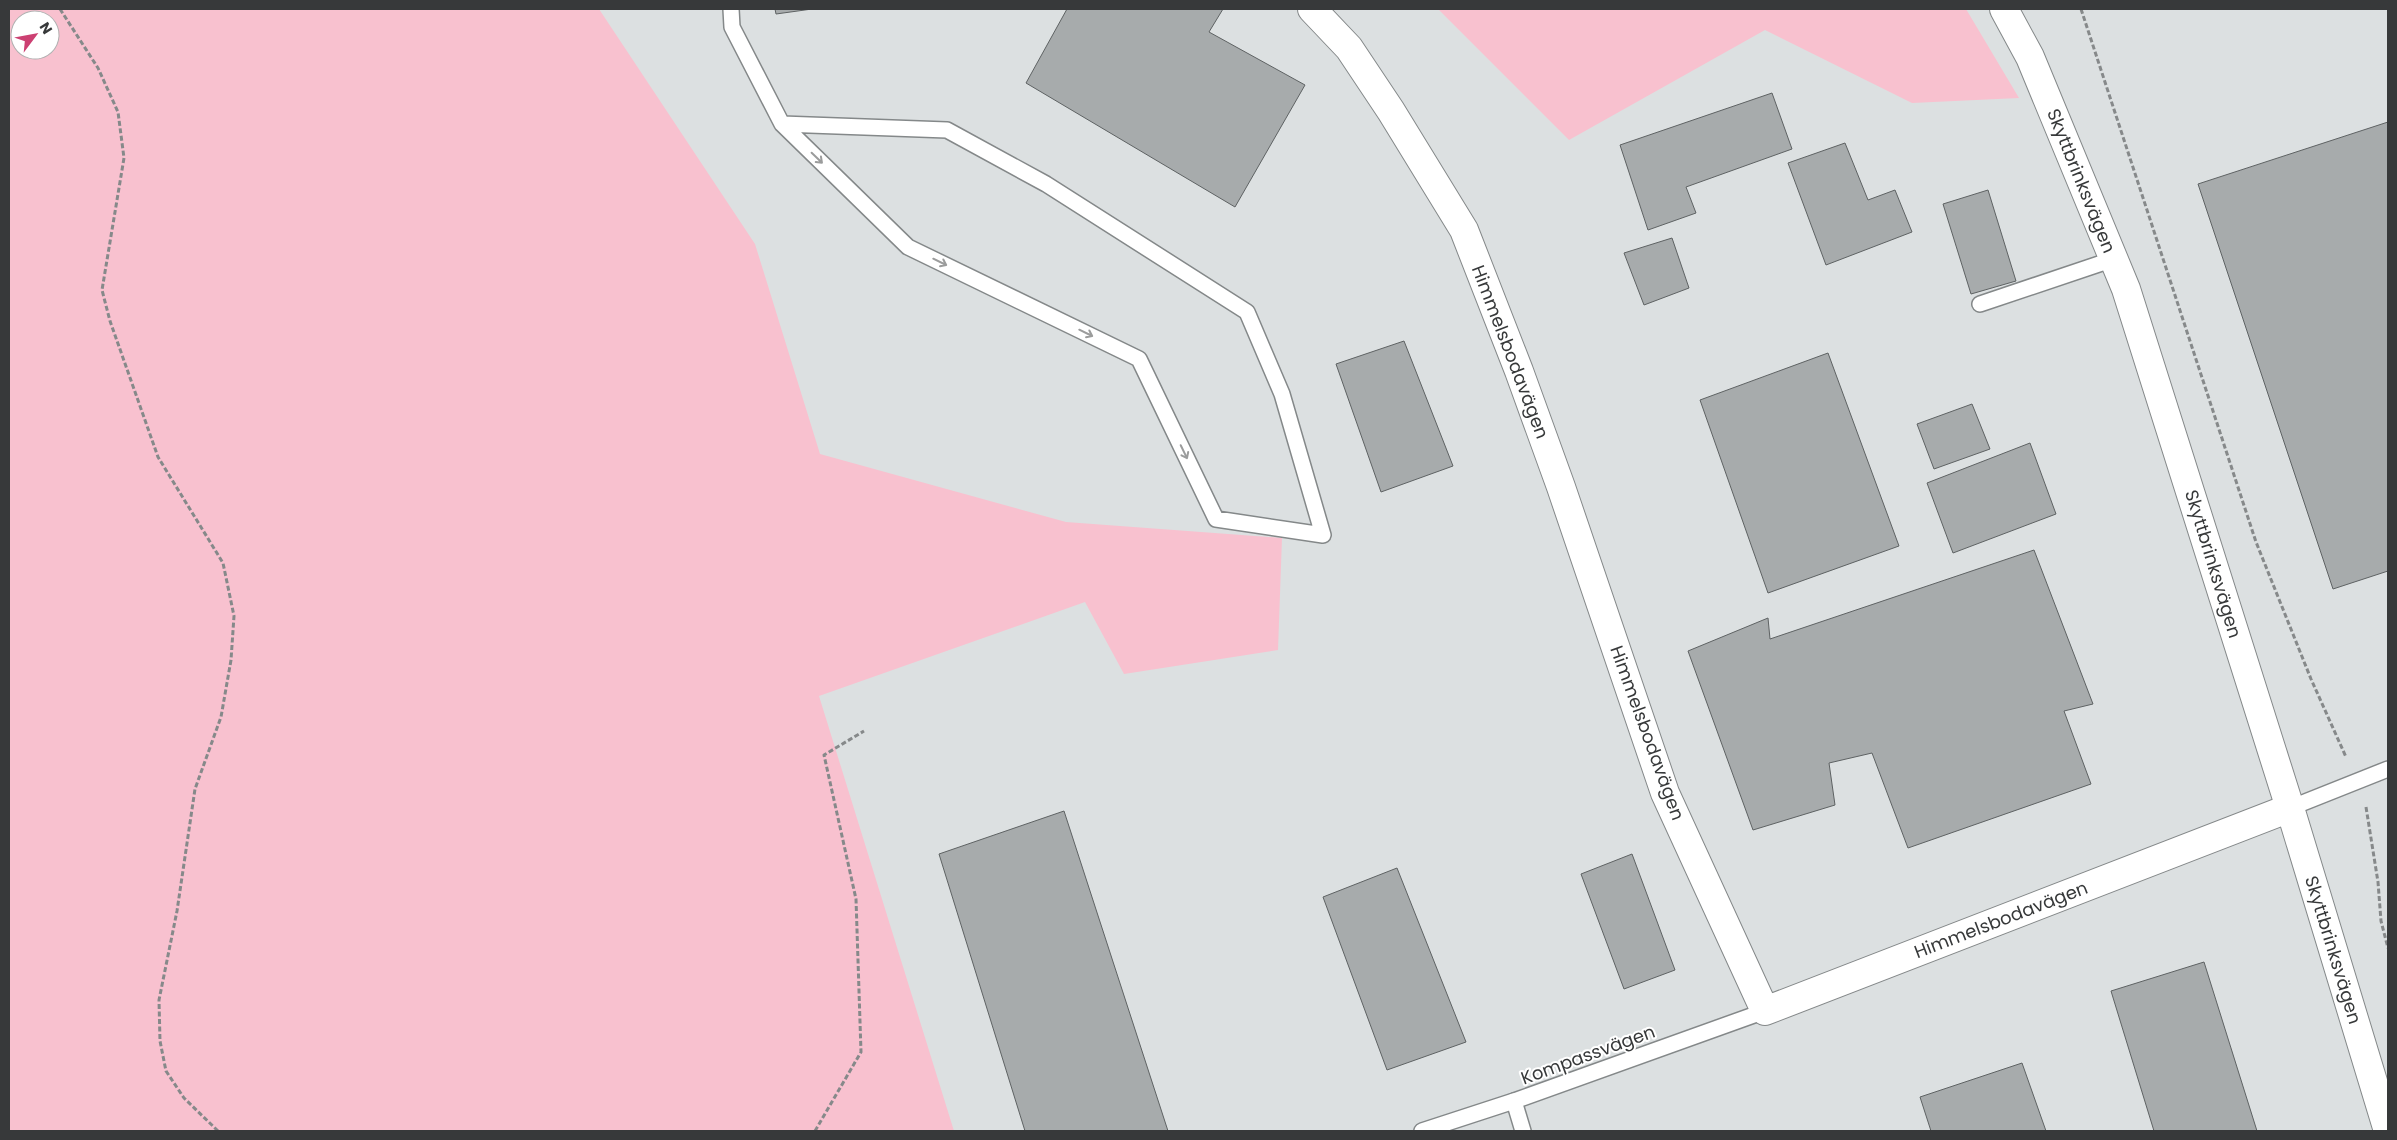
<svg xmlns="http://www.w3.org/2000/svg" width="2397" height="1140" viewBox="0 0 2397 1140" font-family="Poppins,sans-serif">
<rect width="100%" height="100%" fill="#dce0e1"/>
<g fill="#f8c1cf" fill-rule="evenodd">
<path d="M 9,9 L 599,9 L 755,244 L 820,454 L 1066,522 L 1282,538 L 1278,650 L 1124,674 L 1085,602 L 819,696 L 954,1131 L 9,1131 ZM 20,20 L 50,20 L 50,50 L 20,50 Z"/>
<polygon points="1438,9 1966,9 2019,98 1912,103 1765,30 1569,140"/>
</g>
<g fill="#a7abac" stroke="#5e6263">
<polygon points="775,9 812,9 776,14"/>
<polygon points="1067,9 1223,9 1209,32 1305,85 1235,207 1026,83"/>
<polygon points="1772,93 1792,149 1686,187 1696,213 1648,230 1620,145"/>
<polygon points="2388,122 2388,571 2333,589 2198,184"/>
<polygon points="1845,143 1868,200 1895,190 1912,232 1826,265 1788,163"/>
<polygon points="1988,190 2016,281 1971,294 1943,204"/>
<polygon points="1672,238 1689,288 1644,305 1624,253"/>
<polygon points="1404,341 1453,466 1381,492 1336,364"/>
<polygon points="1828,353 1899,546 1768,593 1700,400"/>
<polygon points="1972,404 1990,449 1934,469 1917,424"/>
<polygon points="2030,443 2056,514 1953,553 1927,483"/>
<polygon points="2034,550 2093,704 2064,711 2091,784 1908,848 1872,753 1829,763 1835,805 1753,830 1688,651 1768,618 1770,639"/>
<polygon points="1064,811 1168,1131 1025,1131 939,854"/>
<polygon points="1632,854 1675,970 1624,989 1581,874"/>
<polygon points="1397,868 1466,1042 1387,1070 1323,897"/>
<polygon points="2204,962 2257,1131 2154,1131 2111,991"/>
<polygon points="2022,1063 2046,1131 1931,1131 1920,1097"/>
</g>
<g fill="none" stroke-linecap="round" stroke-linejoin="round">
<defs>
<g id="service">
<polyline points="731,9 732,27 782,124 908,247 1139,359 1216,519 1323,535 1282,394 1247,312 1046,184 947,130 782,124"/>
<polyline points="1980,304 2114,259"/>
<polyline points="2290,808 2388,769"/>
<polyline points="1514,1101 1523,1131"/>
<polyline points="1422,1131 1514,1101 1765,1011"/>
</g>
<g id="minor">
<polyline points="1312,9 1349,48 1391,111 1464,230 1519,371 1561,487 1665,793 1765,1011 2290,808"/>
<polyline points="2004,9 2030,57 2126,289 2290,808 2388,1131"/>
</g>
</defs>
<use href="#service" stroke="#848889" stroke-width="18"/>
<use href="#minor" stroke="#848889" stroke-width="30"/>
<g stroke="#86898a" stroke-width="3" stroke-dasharray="5 2.5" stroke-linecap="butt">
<polyline points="60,9 98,68 118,112 124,158 102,290 110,321 158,457 223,563 234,616 231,660 221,717 195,789 177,911 159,1000 160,1041 166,1071 184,1098 218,1131"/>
<polyline points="2081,9 2256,542 2311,679 2346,757"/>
<polyline points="2366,807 2378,882 2381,921 2388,948"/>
<polyline points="815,1131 861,1052 856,899 824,755 864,731"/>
</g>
<use href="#service" stroke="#fff" stroke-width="15"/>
<use href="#minor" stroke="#fff" stroke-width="28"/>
</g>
<defs><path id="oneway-shaft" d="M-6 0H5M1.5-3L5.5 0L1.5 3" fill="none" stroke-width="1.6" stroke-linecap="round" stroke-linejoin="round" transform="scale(1.25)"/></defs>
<g stroke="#9b9c9c">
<use href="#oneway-shaft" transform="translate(817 158) rotate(44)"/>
<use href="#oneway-shaft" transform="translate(940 262) rotate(26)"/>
<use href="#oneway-shaft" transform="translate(1086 333) rotate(26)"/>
<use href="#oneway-shaft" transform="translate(1184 452) rotate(64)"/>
</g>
<g text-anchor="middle" stroke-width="4" stroke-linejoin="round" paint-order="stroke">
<g font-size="18" fill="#37393a" stroke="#fff">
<text transform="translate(2081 181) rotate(68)" y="6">Skyttbrinksvägen</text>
<text transform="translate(1510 352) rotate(69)" y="6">Himmelsbodavägen</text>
<text transform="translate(2213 564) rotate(73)" y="6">Skyttbrinksvägen</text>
<text transform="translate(1647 733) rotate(70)" y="6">Himmelsbodavägen</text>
<text transform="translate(2001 920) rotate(-21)" y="6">Himmelsbodavägen</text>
<text transform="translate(2333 950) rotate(73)" y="6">Skyttbrinksvägen</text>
<text transform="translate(1588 1055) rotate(-20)" y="6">Kompassvägen</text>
</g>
</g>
<rect width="2397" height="1140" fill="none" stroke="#37393a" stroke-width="20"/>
<g transform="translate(35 35) rotate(58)"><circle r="24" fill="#ffffff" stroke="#afb0b0"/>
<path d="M0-4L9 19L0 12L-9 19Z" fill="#cc4072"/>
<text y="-8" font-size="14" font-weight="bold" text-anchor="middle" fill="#37393a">N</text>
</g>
</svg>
